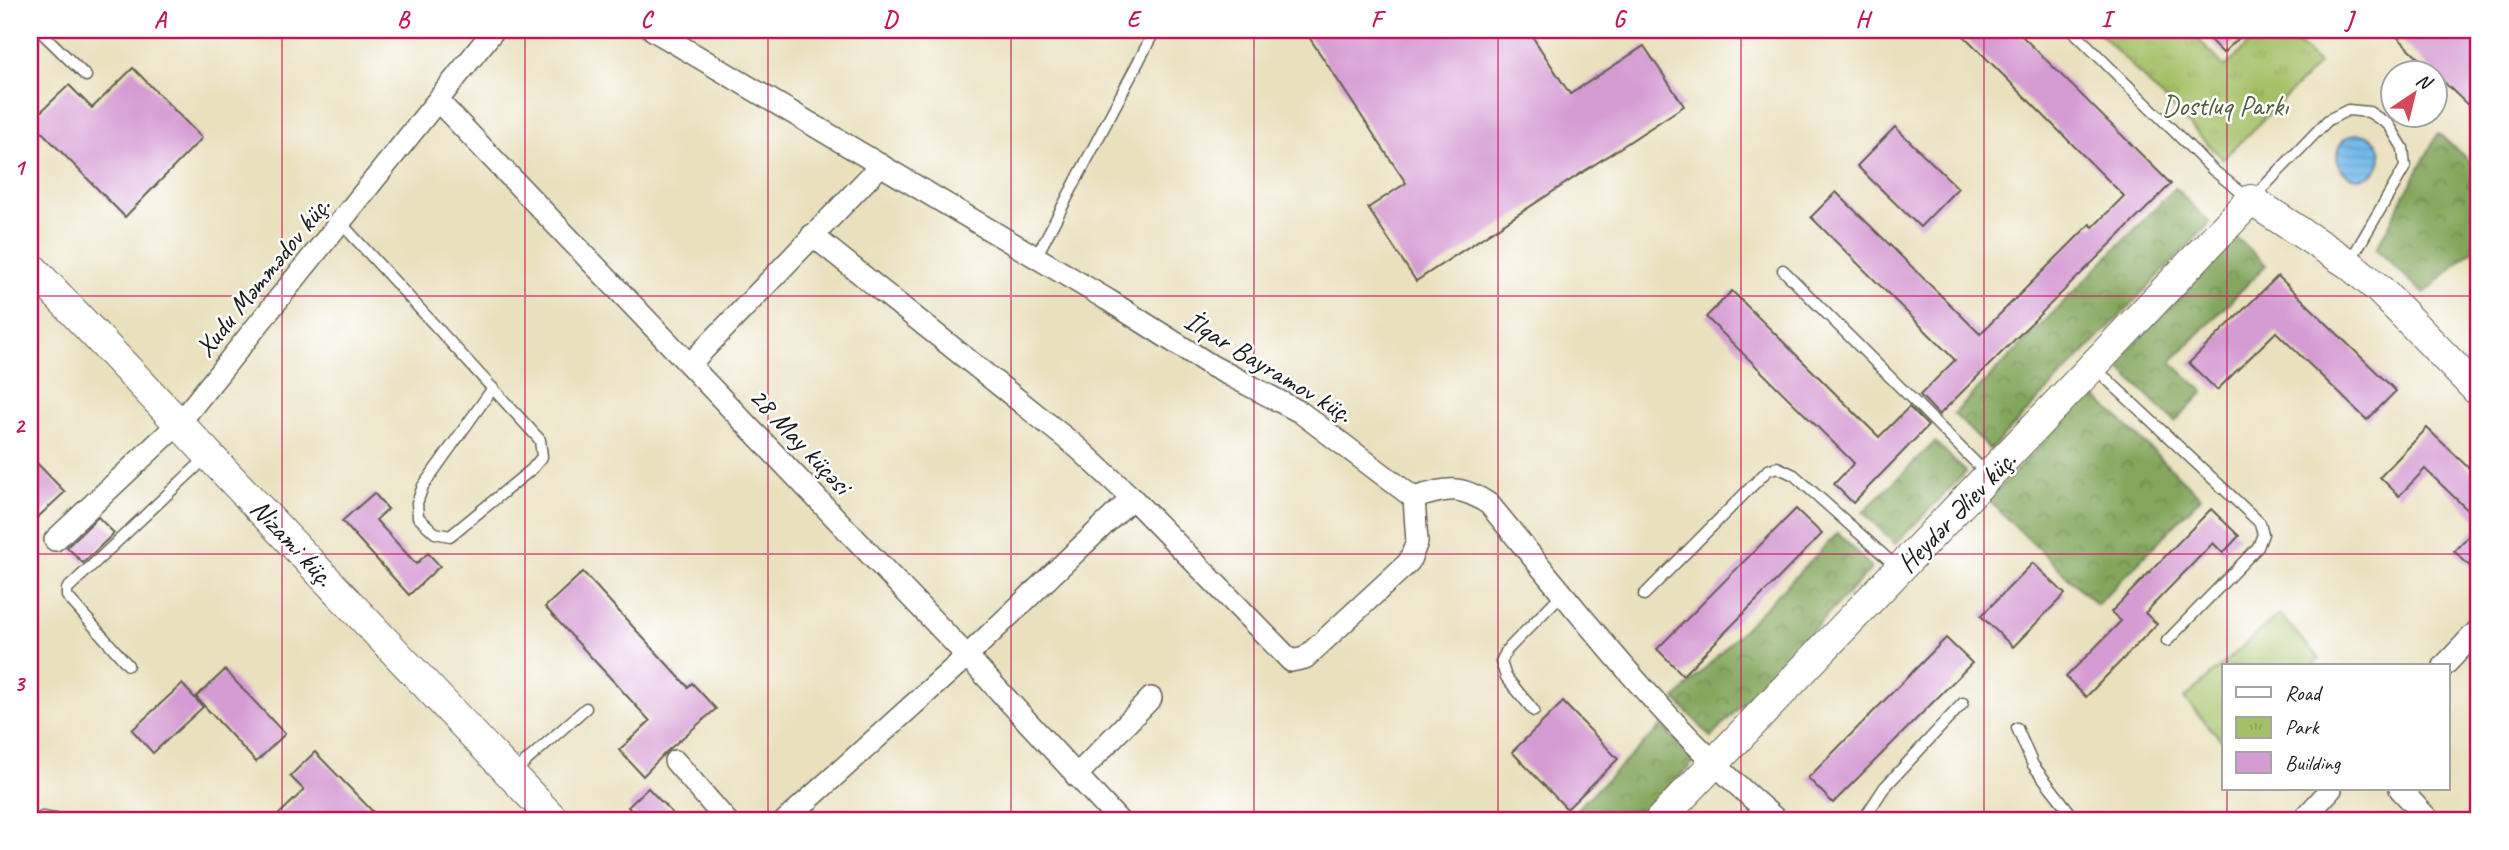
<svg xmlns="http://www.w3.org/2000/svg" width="2509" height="850" viewBox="0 0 2509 850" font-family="Caveat,sans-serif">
<defs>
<pattern id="forest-crowns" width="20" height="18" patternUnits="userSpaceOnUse" patternTransform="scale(1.75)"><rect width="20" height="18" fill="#83a65b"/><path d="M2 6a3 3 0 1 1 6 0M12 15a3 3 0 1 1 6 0" fill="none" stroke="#6a864a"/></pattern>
<pattern id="park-tufts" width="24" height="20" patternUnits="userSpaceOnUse" patternTransform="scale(1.75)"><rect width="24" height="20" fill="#a4c066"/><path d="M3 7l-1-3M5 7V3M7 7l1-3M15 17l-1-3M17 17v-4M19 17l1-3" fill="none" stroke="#8da458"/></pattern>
<pattern id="water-rules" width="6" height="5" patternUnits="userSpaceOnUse" patternTransform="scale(1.75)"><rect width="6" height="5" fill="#74b9eb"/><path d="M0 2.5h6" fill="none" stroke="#649ec9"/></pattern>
</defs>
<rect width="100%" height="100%" fill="#fff"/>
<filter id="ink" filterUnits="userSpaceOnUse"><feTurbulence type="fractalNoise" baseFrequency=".0143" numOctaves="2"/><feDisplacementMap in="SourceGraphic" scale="14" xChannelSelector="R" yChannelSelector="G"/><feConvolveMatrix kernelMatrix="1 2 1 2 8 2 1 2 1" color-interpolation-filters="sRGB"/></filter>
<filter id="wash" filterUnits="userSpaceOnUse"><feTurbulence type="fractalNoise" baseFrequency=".00686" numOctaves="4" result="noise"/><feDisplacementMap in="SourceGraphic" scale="28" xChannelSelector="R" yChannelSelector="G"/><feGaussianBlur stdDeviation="1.57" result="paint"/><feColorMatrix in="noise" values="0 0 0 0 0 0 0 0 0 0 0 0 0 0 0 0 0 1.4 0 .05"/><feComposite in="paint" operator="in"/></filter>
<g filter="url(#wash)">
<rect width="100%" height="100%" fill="#e9e0bd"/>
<g fill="url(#forest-crowns)" stroke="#50613c" stroke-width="2">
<polygon points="2438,133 2479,170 2468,185 2479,197 2479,244 2424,294 2376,249"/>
<polygon points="2175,188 2210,223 1990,450 1954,414"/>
<polygon points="2237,238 2266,265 2171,362 2204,392 2175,422 2115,364"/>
<polygon points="2091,392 2201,497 2097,605 1988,500"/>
<polygon points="1935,442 1966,472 1895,544 1863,512"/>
<polygon points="1838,533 1872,568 1711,737 1675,699"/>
<polygon points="1662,726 1695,761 1635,820 1565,820"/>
</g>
<polygon fill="url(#park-tufts)" stroke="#606e41" stroke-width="2" points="2096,30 2189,30 2225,67 2263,30 2285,30 2319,64 2223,159"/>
<polygon fill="#a4c066" stroke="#606e41" stroke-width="2" points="2279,614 2320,659 2312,666 2224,666 2224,743 2184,699"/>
<circle fill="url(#water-rules)" stroke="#486a84" stroke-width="2" cx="2359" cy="156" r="22"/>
<g id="blocks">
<g fill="#d59bd3">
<polygon points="1320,30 1528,30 1570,94 1644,46 1684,106 1416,281 1368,208 1406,183 1309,37"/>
<polygon points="1958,30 2016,30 2171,184 1939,415 1920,395 1955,360 1811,217 1836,192 1980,334 2090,224 2093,227 2124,196"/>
<polygon points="2200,30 2247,30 2223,53"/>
<polygon points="2390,30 2467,30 2479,42 2479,116"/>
<polygon points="133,68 202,138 125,217 31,121 69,85 92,108"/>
<polygon points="1895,127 1958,188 1920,227 1857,166"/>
<polygon points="2278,276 2396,391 2367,420 2276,332 2217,390 2189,363"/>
<polygon points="1732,291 1879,437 1909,407 1928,426 1853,503 1834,484 1854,463 1706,317"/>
<polygon points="2427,428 2479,478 2479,521 2425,469 2399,496 2380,477"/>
<polygon points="30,456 65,492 38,517 30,509"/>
<polygon points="374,493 388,509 376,520 416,564 428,553 440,566 409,595 342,521"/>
<polygon points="1796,509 1822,534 1683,675 1657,649"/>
<polygon points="2211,509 2239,536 2223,553 2213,543 2145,613 2157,624 2086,697 2066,677 2121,621 2111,612"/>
<polygon points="98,517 114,533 83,563 67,547"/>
<polygon points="2479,525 2479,575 2454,551"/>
<polygon points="2033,563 2065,594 2013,647 1981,616"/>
<polygon points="583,572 688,687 692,683 716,709 666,752 643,776 619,750 650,721 545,607"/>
<polygon points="1946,638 1972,663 1833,803 1808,778"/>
<polygon points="225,670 285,734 256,762 196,697"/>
<polygon points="182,684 203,707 153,753 132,730"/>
<polygon points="1563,702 1618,759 1567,809 1512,752"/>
<polygon points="315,752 381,820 273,820 304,790 290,776"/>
<polygon points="648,788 679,820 640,820 628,807"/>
</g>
</g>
</g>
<g filter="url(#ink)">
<use href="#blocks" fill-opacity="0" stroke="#646154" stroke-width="2"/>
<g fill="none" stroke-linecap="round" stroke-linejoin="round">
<defs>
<g id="lane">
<polyline points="39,30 86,76"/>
<polyline points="2072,30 2213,170 2251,200 2328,120 2348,110 2369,112 2389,125 2403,148 2405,167 2350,261"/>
<polyline points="341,223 540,440 542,457 532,469 450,536 435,533 418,517 417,503 423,486 493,388"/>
<polyline points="1036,257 1155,30"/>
<polyline points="1783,270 1987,474"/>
<polyline points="2095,368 2260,523 2263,534 2258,547 2167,641"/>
<polyline points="1644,595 1768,470 1777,467 1794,475 1898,568"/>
<polyline points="128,665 67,596 67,589 208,456"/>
<polyline points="1534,711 1506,677 1501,662 1507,650 1562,594"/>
<polyline points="2017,728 2033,765 2076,820"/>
<polyline points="513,773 586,708"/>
<polyline points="39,820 42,817 62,820"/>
<polyline points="1863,820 1884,788 1963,703"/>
</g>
<g id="street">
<path d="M 653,30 L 1108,300 L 1212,366 L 1300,412 L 1414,498 C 1448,488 1459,484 1489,504 C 1580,614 1667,728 1777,820"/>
<polyline points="439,102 967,656 1118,820"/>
<polyline points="812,235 1078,448 1132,498 1291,661 1305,658 1409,562 1417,542 1414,498"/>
<polyline points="690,364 881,165"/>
<polyline points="55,540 180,422 494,30"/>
<polyline points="2444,666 2479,629"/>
<polyline points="675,761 726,820"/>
<polyline points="1076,776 1151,698"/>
<polyline points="2400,789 2429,820"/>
<polyline points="786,820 967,656 1132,498"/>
<polyline points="2303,820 2331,789"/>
</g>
<g id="secondary">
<polyline points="30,266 554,820"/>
<polyline points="1660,820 2251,200 2349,264 2380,290 2479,392"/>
</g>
</defs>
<use href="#lane" stroke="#646154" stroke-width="13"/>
<use href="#street" stroke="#646154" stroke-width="24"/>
<use href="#secondary" stroke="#646154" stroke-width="32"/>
<use href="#lane" stroke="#fff" stroke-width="10"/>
<use href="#street" stroke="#fff" stroke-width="21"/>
<use href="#secondary" stroke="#fff" stroke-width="30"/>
</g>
</g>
<path fill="none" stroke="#c2185b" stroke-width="2" stroke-opacity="0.55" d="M 282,30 L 282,820M 525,30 L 525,820M 768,30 L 768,820M 1011,30 L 1011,820M 1254,30 L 1254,820M 1498,30 L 1498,820M 1741,30 L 1741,820M 1984,30 L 1984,820M 2227,30 L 2227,666M 30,296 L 2479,296M 30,554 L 2479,554M 2227,789 L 2227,820"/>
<g text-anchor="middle" stroke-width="5" stroke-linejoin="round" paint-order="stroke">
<g font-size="28" fill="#525e3a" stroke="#fff">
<text x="2225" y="115">Dostluq Parkı</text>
</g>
<g font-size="28" fill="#1c1c1c" stroke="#fff">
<text transform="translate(262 276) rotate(-51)" y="10">Xudu Məmmədov küç.</text>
<text transform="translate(1269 366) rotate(31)" y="10">İlqar Bayramov küç.</text>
<text transform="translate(801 440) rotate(47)" y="10">28 May küçəsi</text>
<text transform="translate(1956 511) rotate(-46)" y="10">Heydər Əliev küç.</text>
<text transform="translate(293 542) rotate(47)" y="10">Nizami küç.</text>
</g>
</g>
<rect width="2509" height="850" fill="none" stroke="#fff" stroke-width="77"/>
<rect x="2222" y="664" width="228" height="126" fill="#ffffff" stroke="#a4a4a4" stroke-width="2"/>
<rect x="2236" y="687" width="35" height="10" fill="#ffffff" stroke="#a4a4a4" stroke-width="2"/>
<text x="2285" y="700" font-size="21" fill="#1c1c1c">Road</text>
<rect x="2236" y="717" width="35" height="21" fill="url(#park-tufts)" stroke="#a4a4a4" stroke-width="2"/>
<text x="2285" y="734" font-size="21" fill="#1c1c1c">Park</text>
<rect x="2236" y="752" width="35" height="21" fill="#d59bd3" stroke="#a4a4a4" stroke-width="2"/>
<text x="2285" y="770" font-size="21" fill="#1c1c1c">Building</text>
<g transform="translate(2414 94) rotate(35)"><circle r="33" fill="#ffffff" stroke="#a4a4a4" stroke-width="2"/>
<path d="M0-5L12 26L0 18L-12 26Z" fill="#d1495b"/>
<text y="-10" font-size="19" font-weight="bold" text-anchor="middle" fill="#1c1c1c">N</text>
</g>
<rect x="38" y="38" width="2432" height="774" fill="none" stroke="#c2185b" stroke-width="2.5"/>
<g font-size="23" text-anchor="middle" font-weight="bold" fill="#c2185b">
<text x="160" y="27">A</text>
<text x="403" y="27">B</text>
<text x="646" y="27">C</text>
<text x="890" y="27">D</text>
<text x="1133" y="27">E</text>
<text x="1376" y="27">F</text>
<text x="1619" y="27">G</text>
<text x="1862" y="27">H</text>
<text x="2106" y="27">I</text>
<text x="2349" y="27">J</text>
<text x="19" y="175">1</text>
<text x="19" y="433">2</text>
<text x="19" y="691">3</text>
</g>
</svg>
